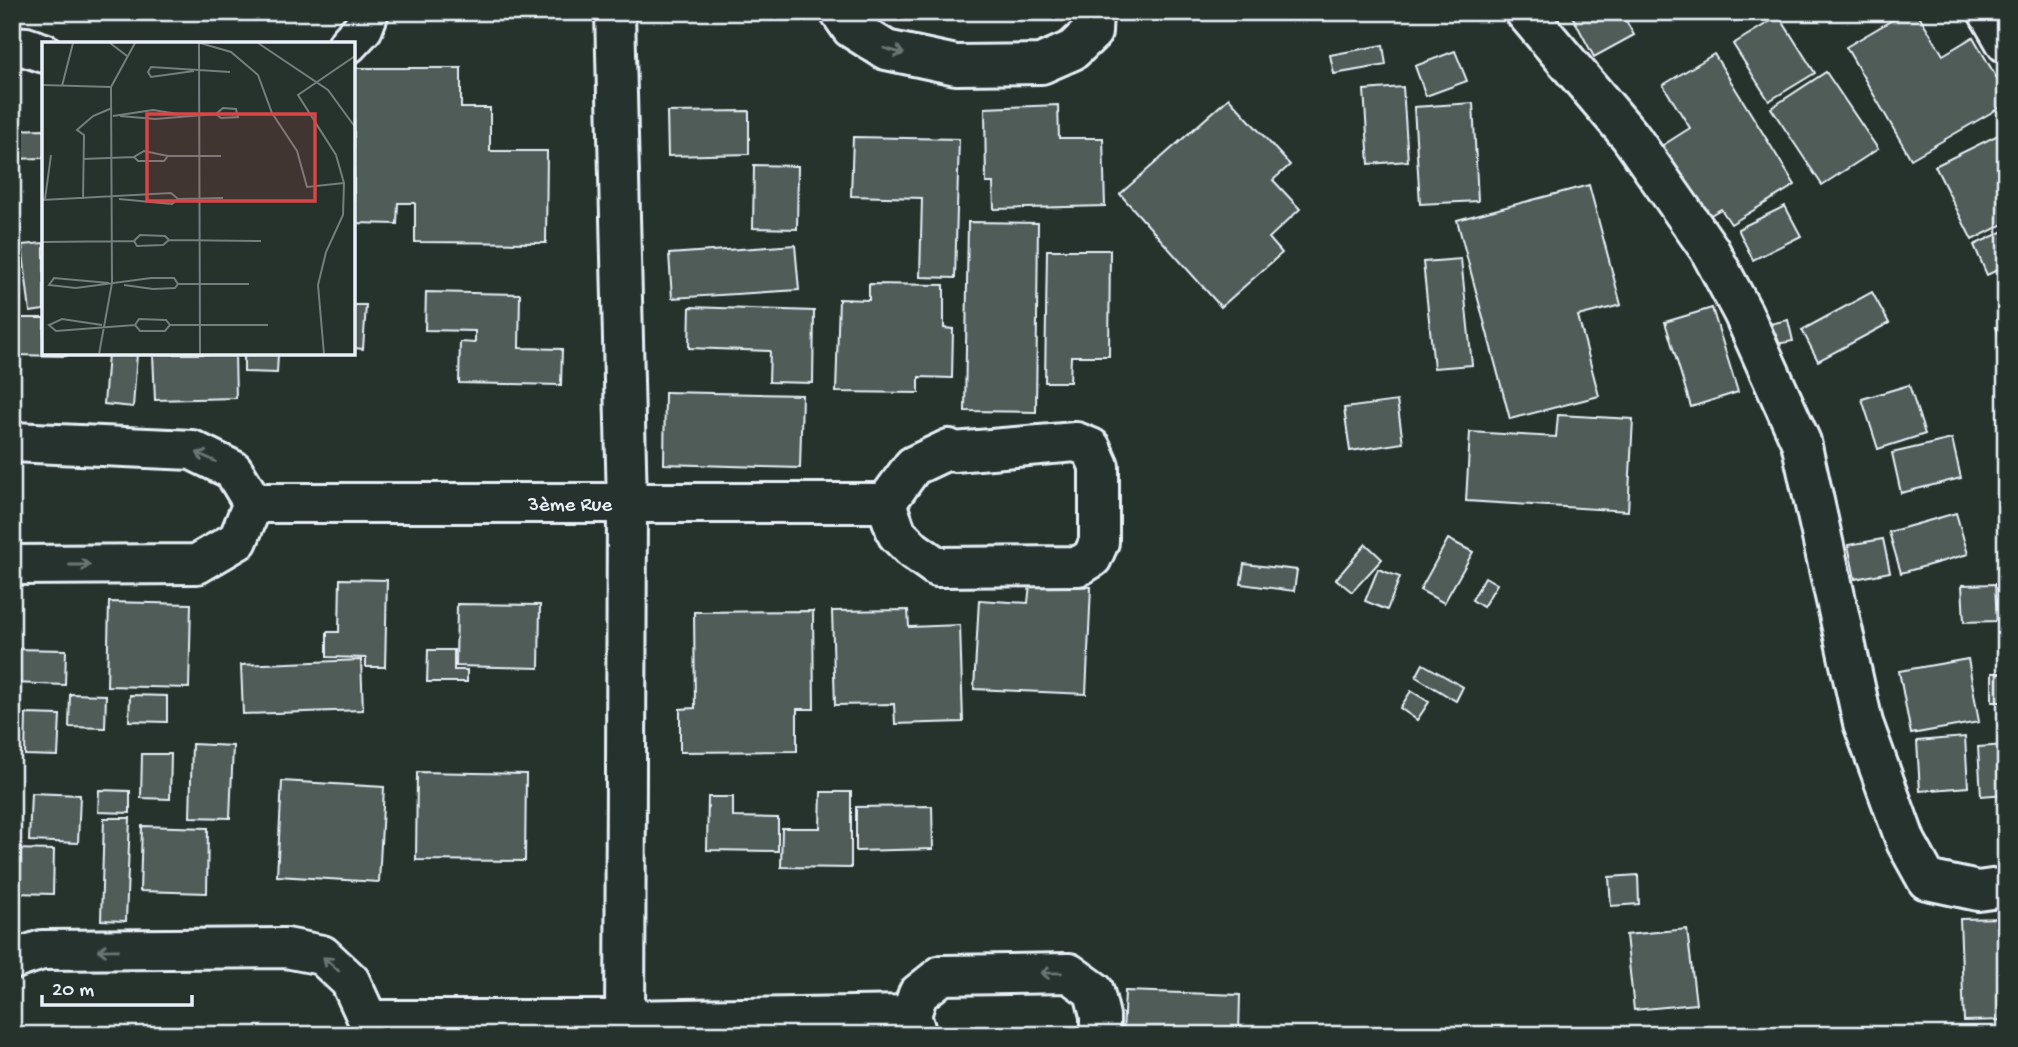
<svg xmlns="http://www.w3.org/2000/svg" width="2018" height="1047" viewBox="0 0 2018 1047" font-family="'Gochi Hand',sans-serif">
<rect width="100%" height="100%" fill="#26332d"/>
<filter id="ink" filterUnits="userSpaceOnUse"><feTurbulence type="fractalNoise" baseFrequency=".0143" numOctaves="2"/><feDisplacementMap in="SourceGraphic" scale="14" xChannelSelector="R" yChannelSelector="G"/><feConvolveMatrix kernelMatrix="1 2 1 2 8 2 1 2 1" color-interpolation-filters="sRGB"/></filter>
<g filter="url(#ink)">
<g fill="#505c59" stroke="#e8f1f8" stroke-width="2">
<polygon points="1570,12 1621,12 1634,35 1594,57"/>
<polygon points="1906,12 1917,12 1943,55 1973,37 2006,94 2006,104 1911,159 1846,47"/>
<polygon points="1779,16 1815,73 1769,101 1733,44"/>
<polygon points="1383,45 1386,65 1334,74 1330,55"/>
<polygon points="1455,51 1467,81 1426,96 1415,66"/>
<polygon points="1714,54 1795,185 1731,224 1721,209 1704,219 1660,147 1690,128 1663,85"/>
<polygon points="354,68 461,68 461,108 490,108 490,151 547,151 546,243 415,242 415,203 398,203 397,224 354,223"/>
<polygon points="1826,72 1878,149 1822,185 1771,108"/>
<polygon points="1403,87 1408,161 1369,164 1364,90"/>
<polygon points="1229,98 1290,165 1273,180 1300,209 1269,238 1282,253 1221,307 1120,194"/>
<polygon points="1473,103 1478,201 1420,204 1414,107"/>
<polygon points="1058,105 1059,138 1103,138 1105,206 994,209 993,183 986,183 985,108"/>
<polygon points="749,111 749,154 668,156 667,112"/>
<polygon points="44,129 44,158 12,159 12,130"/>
<polygon points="2006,131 2006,223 1972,240 1935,166"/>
<polygon points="853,137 959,139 955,278 920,277 922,198 851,196"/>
<polygon points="754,165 798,166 797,229 753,228"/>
<polygon points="1589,185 1621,305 1578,316 1599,396 1510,419 1457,220"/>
<polygon points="1785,206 1801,236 1753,260 1738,229"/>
<polygon points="968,222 1038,223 1036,412 965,411"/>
<polygon points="2006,230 2006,266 1987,275 1974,245"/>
<polygon points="44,243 44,310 30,312 22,245"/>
<polygon points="795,245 799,290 672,298 669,254"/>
<polygon points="1047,250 1110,250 1109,356 1071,356 1070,382 1045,382"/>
<polygon points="1461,259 1472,365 1434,368 1423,262"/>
<polygon points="869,284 944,285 944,328 953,329 952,378 919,377 919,393 836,392 839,299 869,300"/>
<polygon points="426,292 520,294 519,348 562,349 561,385 459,383 460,342 475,343 475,331 425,330"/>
<polygon points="1872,292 1889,323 1818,361 1802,330"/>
<polygon points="354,305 366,305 363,349 354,348"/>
<polygon points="690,307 814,311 813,383 769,382 770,351 689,348"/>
<polygon points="1712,308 1738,392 1691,407 1665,322"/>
<polygon points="12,318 44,318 44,354 66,354 66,356 12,355"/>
<polygon points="1788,320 1793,341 1766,346 1761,326"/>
<polygon points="2006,323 2006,351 1996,327"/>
<polygon points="108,354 137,354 133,407 104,404"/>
<polygon points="153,354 235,354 236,398 155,400"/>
<polygon points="244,354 278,354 277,373 244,372"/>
<polygon points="1909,385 1925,434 1878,449 1862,399"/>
<polygon points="665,392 802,395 800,468 664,464"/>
<polygon points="1397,401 1403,443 1350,451 1344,408"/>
<polygon points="1558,415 1633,419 1628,511 1466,501 1470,432 1556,437"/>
<polygon points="1952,439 1961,478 1901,493 1892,453"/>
<polygon points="1956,513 1968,554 1901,573 1889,532"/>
<polygon points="1448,539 1473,552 1444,603 1420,590"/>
<polygon points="1883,539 1890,572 1855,579 1848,545"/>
<polygon points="1366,544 1382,559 1352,592 1336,579"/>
<polygon points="1244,564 1297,570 1294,591 1241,584"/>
<polygon points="1378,569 1400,577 1387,610 1365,601"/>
<polygon points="1485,577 1497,584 1483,607 1472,600"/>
<polygon points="340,579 387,580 385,667 366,667 366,658 327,657 327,632 339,632"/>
<polygon points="1030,584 1091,587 1086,694 974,689 979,600 1028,603"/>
<polygon points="1995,584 1997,621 1964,622 1962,585"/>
<polygon points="109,602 191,604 189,688 107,686"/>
<polygon points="457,604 540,605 539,668 456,666"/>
<polygon points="908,610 909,627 960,625 963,722 895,724 894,704 835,705 832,611"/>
<polygon points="813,611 814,709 797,709 797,751 680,752 680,709 695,708 694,612"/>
<polygon points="12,649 66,650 65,685 12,683"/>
<polygon points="428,650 454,650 454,670 467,670 467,682 427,682"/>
<polygon points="1968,659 1979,722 1911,734 1899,671"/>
<polygon points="361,660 363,710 243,714 241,665"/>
<polygon points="1423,664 1463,687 1456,701 1416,677"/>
<rect x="1992" y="673" width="14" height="29"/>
<polygon points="1411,691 1429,702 1417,720 1400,708"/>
<polygon points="70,694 106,695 105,728 69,727"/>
<polygon points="130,695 167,696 167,722 129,721"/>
<polygon points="26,714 60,715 58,756 25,755"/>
<polygon points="1965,737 1968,787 1920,791 1917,741"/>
<polygon points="192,744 233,746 230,818 190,817"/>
<polygon points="2006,745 2006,794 1981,796 1978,747"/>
<polygon points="142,754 171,754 170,799 141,798"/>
<polygon points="417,772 526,774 525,861 416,860"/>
<polygon points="282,781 384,787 379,882 277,876"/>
<polygon points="99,790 130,791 130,813 98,812"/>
<polygon points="821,792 851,792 851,868 781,867 782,828 820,828"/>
<polygon points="31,793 80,795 78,843 29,841"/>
<polygon points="708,797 733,797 733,817 778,818 778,851 707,850"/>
<polygon points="932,806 933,849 856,851 856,807"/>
<polygon points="104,818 130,818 126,921 101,920"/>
<polygon points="142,826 208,828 207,893 140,891"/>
<polygon points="12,849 54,850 53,894 12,893"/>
<polygon points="1638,875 1639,904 1611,906 1609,877"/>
<polygon points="2006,918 2006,1020 1964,1021 1960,919"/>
<polygon points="1687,929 1696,1004 1634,1010 1626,935"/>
<polygon points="1125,991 1240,995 1239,1035 1123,1035"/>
</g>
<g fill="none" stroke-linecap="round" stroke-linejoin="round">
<defs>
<g id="minor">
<polyline points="615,12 627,503 625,1035"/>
<polyline points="840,12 851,28 886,50 956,65 1041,64 1073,50 1092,32 1093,12"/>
<polyline points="1525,12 1630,136 1709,249 1743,313 1801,442 1863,723 1906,842 1927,880 1978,891 2006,887"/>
<polyline points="1988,12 2006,43"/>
<polyline points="348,44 363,28 369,12"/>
<polyline points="12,46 26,47 44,53"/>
<polyline points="12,442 192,450 233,470 253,503"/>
<polygon points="1076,442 1091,448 1099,466 1099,542 1092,558 1079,566 937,567 913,550 897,534 886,503 913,466 949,449 954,452"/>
<path id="s1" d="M 253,503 L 886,503"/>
<polyline points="12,565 197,564 238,540 253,503"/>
<polyline points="12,960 42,950 286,948 322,955 350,981 368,1020"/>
<polyline points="368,1020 625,1020 911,1015"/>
<polyline points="917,1035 911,1015 918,994 942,975 1069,973 1094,991 1100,1016 1100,1035"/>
</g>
</defs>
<use href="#minor" stroke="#e8f1f8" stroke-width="44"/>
<use href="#minor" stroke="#26332d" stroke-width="38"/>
</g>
<defs><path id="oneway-shaft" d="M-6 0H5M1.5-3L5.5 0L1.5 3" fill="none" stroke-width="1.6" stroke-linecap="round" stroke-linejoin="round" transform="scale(1.75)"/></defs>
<g stroke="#6a7674">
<use href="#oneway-shaft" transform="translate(894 51) rotate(16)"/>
<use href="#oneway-shaft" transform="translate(206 457) rotate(-154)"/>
<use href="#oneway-shaft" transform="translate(80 565)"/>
<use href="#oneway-shaft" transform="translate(108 950) rotate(179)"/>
<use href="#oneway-shaft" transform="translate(331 964) rotate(-138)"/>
<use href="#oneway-shaft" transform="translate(1051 973) rotate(179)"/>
</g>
</g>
<g text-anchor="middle" stroke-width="5" stroke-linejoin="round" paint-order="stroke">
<g font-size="21" fill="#e8f1f8" stroke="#26332d">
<text dy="7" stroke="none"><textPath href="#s1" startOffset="317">3ème Rue</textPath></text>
</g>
</g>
<g transform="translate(42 42)">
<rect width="313" height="313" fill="#26332d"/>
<path fill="none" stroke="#747f7e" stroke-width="2" d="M 68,1 L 85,14M 157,1 L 158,312M 158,1 L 189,10 L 216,33 L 230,71 L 255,109 L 265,145 L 302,141M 216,1 L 286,48 L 313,85M 152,29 L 109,35 L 106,30 L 109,25 L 188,30M 0,43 L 69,45M 20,44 L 31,1M 181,66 L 194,67 L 196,75 L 179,76 L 174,72 ZM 71,74 L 111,68 L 136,72M 78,74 L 113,77 L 174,72M 126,114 L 122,119 L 96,119 L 92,115 L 102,109 L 126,114 L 179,114M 41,117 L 92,115M 3,157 L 9,113M 41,157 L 42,93 L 35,88 L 51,74 L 70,66M 77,157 L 130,162 L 136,157M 136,157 L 181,156M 0,158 L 129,151 L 136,157M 98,193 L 123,194 L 127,198 L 121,203 L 95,204 L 92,199 ZM 127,198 L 219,199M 0,200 L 92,199M 67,241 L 12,236 L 7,243 L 34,246 L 109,236 L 132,236 L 136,242M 82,243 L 111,247 L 133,246 L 136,242 L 207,242M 97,277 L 124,278 L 128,283 L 123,289 L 98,289 L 93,283 ZM 60,283 L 20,277 L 7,283 L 14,289 L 93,283M 128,283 L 226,283M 57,312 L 70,241 L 69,45 L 93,1M 282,312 L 276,243 L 284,210 L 301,173 L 302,141 L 294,113 L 256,53 L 313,14"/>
<path fill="#d94647" fill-opacity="0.15" stroke="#d94647" stroke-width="3.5" d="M 105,72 L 273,72 L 273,159 L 105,159 Z"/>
<rect width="313" height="313" fill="none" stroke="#e8f1f8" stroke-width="3.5"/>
</g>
<rect width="2018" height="1047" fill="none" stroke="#26332d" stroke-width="42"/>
<rect x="21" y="21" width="1976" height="1005" fill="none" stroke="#e8f1f8" stroke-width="2.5" filter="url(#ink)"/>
<path d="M42 995v10h150v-10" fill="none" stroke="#e8f1f8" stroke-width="3.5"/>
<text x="52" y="995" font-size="21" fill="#e8f1f8" stroke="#26332d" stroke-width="5" paint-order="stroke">20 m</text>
</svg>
